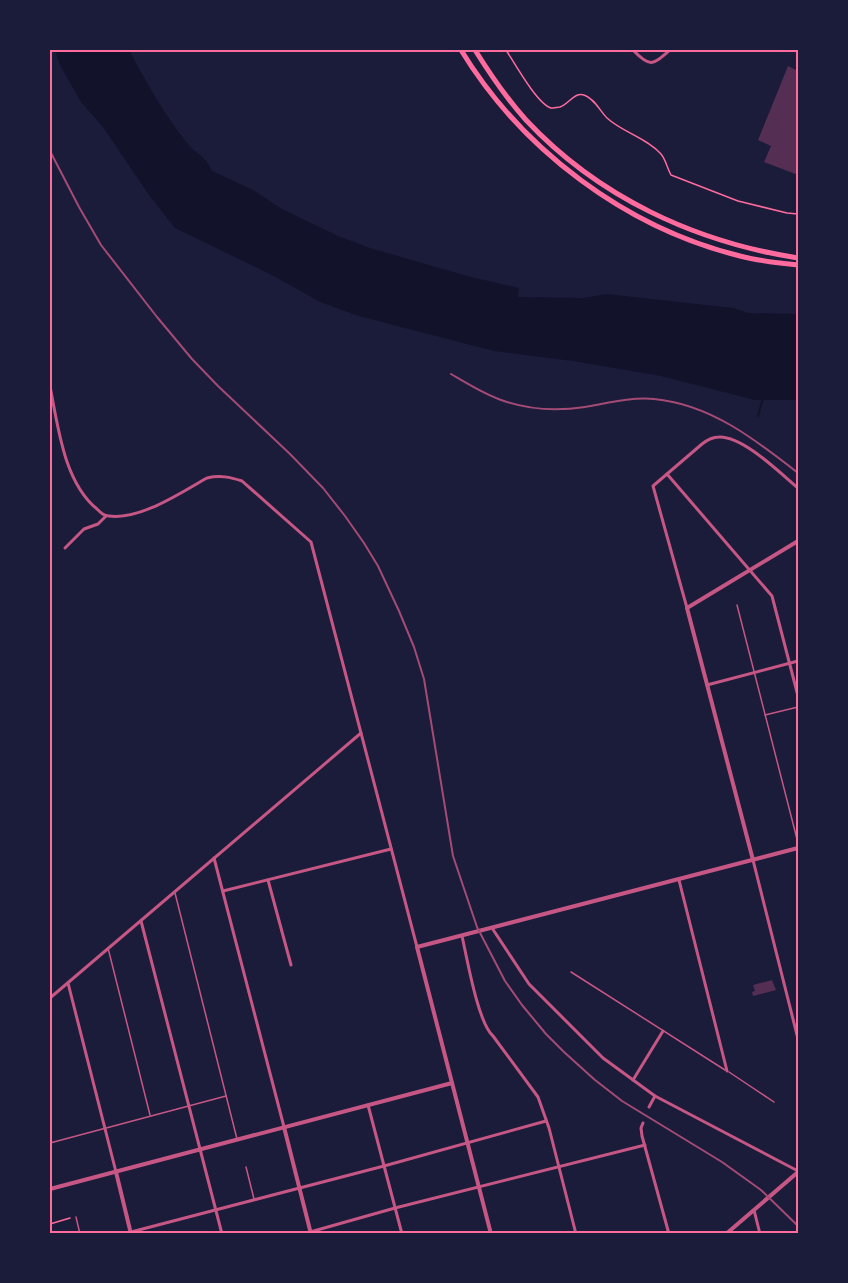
<svg xmlns="http://www.w3.org/2000/svg" width="848" height="1283" viewBox="0 0 848 1283" font-family="'PT Sans',sans-serif">
<rect width="100%" height="100%" fill="#1b1b3a"/>
<path fill="#12122b" d="M 55,50 L 129,50 C 146,82 164,114 187,143 C 197,155 205,155 212,171 L 253,190 L 282,209 L 338,236 L 370,248 L 467,276 L 519,288 L 518,297 L 584,298 L 606,294 L 733,308 L 749,313 L 798,314 L 798,400 L 755,400 L 661,376 L 573,361 L 494,351 L 359,316 L 320,302 L 270,274 L 175,228 L 149,195 L 103,127 L 81,102 L 60,65 Z"/>
<g fill="none" stroke-linecap="round" stroke-linejoin="round">
<polyline stroke="#12122b" stroke-width="2" points="758,416 763,398"/>
</g>
<g fill="#542f53">
<polygon points="788,66 798,71 797,79 798,79 798,175 764,162 771,146 758,140"/>
<polygon points="772,980 776,990 753,996 752,992 755,991 753,985"/>
</g>
<g fill="none" stroke-linecap="round" stroke-linejoin="round">
<g stroke="#ff6b9d" stroke-width="1.5">
<path d="M 506,50 C 514,62 537,104 551,108 C 554,108 558,107 560,107 C 569,104 574,92 584,95 C 594,98 600,111 607,118 C 622,132 647,138 661,154 C 666,160 667,168 671,175 L 738,201 L 787,213 L 798,214"/>
<polyline points="50,1224 70,1218"/>
</g>
<g stroke="#c65784" stroke-width="1.5">
<polyline points="737,605 798,843"/>
<polyline points="765,715 798,707"/>
<polyline points="175,893 237,1139"/>
<polyline points="108,948 150,1115"/>
<polyline points="571,972 725,1070"/>
<polyline points="729,1072 774,1102"/>
<polyline points="50,1143 226,1096"/>
<polyline points="246,1167 254,1199"/>
<polyline points="76,1217 80,1234"/>
</g>
<g stroke="#c65784" stroke-width="3">
<path d="M 633,50 C 650,68 653,65 670,50"/>
<path d="M 50,386 C 58,427 64,482 97,509 C 101,513 104,516 109,516 C 141,520 180,493 207,478 C 220,475 230,477 242,481 L 311,542 L 417,947"/>
<polyline points="667,474 772,596 798,696"/>
<polyline points="65,548 84,529 98,524 106,516"/>
<path d="M 687,608 L 653,486 L 702,444 C 707,440 713,437 719,437 C 743,436 780,473 798,488"/>
<polyline points="707,685 798,661"/>
<polyline points="214,858 284,1127"/>
<polyline points="753,860 798,1039"/>
<polyline points="268,880 291,965"/>
<polyline points="679,880 727,1071"/>
<polyline points="223,891 391,849"/>
<polyline points="141,921 222,1234"/>
<polyline points="492,928 529,984 603,1058 655,1096 798,1171"/>
<path d="M 462,936 C 467,958 478,1023 493,1036 L 538,1097 L 549,1128 L 576,1234"/>
<polyline points="68,983 116,1172"/>
<polyline points="50,998 361,733"/>
<polyline points="633,1080 663,1031"/>
<polyline points="368,1105 402,1234"/>
<polyline points="649,1107 655,1096"/>
<polyline points="643,1123 641,1128 642,1136 669,1234"/>
<polyline points="754,1210 760,1234"/>
<polyline points="131,1232 384,1166 546,1121"/>
<polyline points="303,1234 395,1208 645,1145"/>
</g>
<g stroke="#c65784" stroke-width="4">
<polyline points="753,860 687,608 798,541"/>
<polyline points="284,1127 311,1234"/>
<polyline points="116,1172 131,1234"/>
<polyline points="50,1189 452,1083"/>
<polyline points="491,1234 417,947 798,848"/>
<polyline points="726,1234 798,1172"/>
</g>
<g stroke="#ff6b9d" stroke-width="5">
<path d="M 461,50 C 522,150 626,228 740,256 C 759,261 779,263 798,265"/>
<path d="M 475,50 C 490,74 506,98 526,120 C 598,197 695,242 798,258"/>
</g>
<g stroke="#a44b75" stroke-width="2">
<polyline points="50,151 79,207 101,245 157,317 192,359 218,386 290,454 323,488 345,516 364,543 378,566 399,611 414,647 424,679 453,856 477,927 505,981 522,1005 546,1034 564,1052 595,1080 622,1101 722,1162 761,1190 798,1226"/>
<path d="M 451,374 C 468,384 485,395 504,401 C 530,410 559,411 585,407 C 608,403 631,397 654,399 C 710,404 756,440 798,473"/>
</g>
</g>
<rect width="848" height="1283" fill="none" stroke="#1b1b3a" stroke-width="102"/>
<rect x="51" y="51" width="746" height="1181" fill="none" stroke="#ff6b9d" stroke-width="2"/>
</svg>
